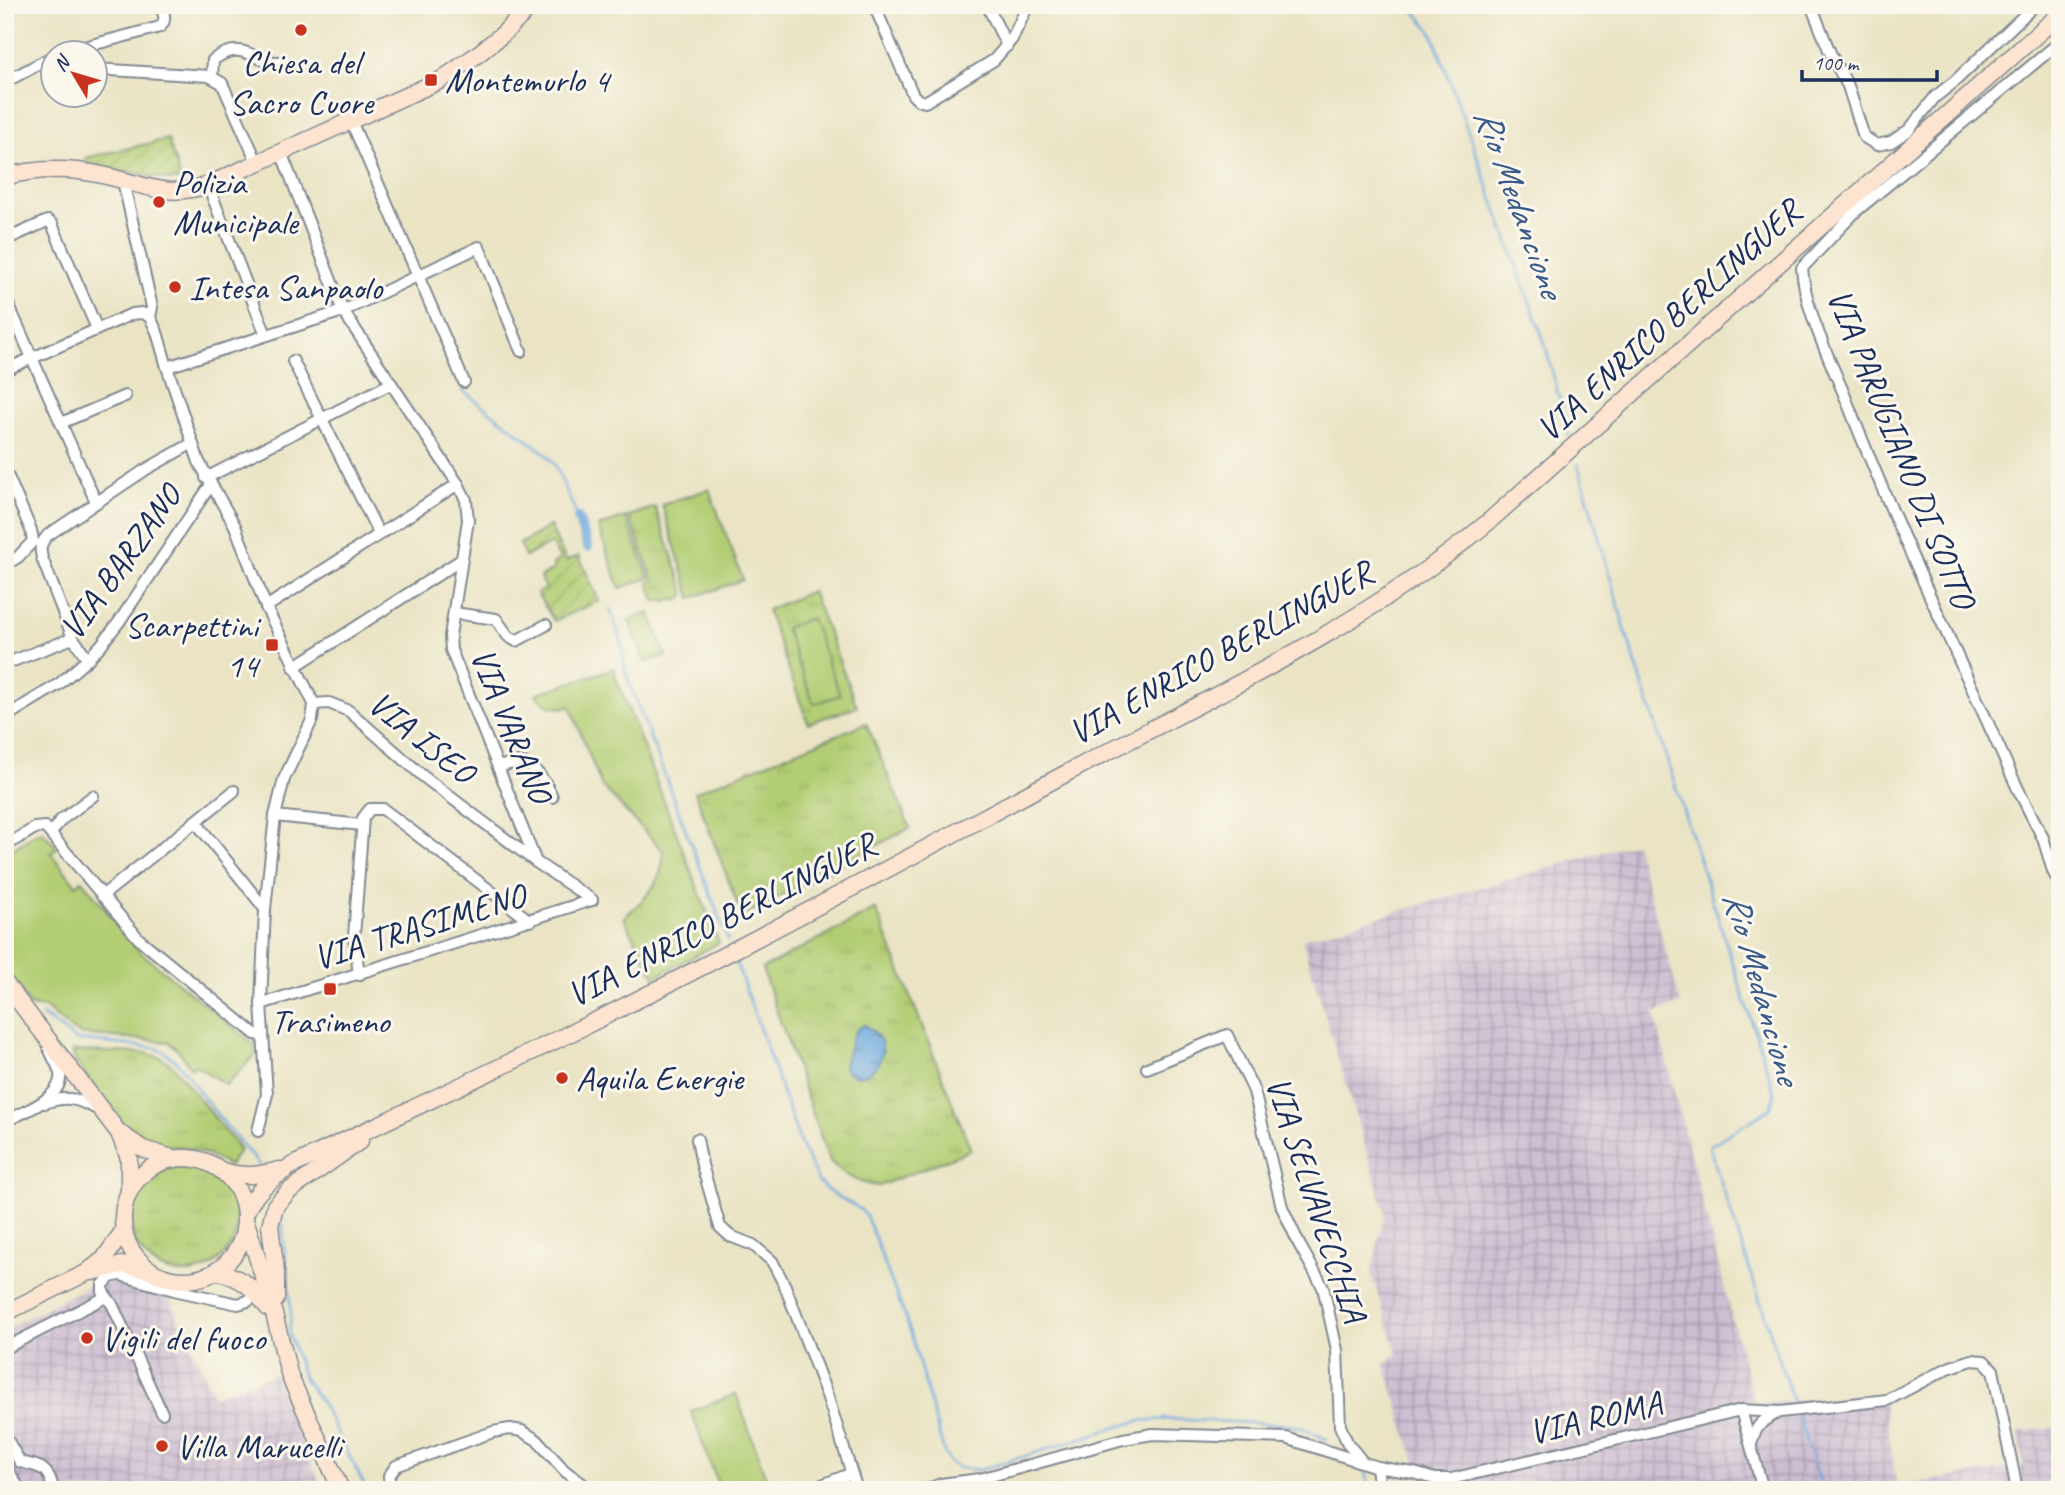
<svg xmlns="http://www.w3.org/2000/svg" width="2065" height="1495" viewBox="0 0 2065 1495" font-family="Caveat,sans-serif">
<defs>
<pattern id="industrial-grid" width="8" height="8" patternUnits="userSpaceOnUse" patternTransform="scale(1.75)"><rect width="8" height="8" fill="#cdbed2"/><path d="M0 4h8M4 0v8" fill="none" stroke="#a69bae"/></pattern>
<pattern id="grass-tufts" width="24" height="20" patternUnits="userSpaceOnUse" patternTransform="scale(1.75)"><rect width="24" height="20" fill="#b2cd73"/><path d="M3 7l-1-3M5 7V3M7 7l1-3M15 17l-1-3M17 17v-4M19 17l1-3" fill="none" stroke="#98b066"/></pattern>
<pattern id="garden-furrows" width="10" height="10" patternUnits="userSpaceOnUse" patternTransform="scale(1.75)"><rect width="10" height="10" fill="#b2cd73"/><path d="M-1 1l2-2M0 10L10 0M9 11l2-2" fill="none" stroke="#98b066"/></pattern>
<pattern id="water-ripples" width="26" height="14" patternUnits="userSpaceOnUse" patternTransform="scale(1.75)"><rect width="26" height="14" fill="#6da9de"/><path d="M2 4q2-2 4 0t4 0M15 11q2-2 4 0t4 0" fill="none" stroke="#598ab7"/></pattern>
</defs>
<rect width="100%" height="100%" fill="#fbf7ec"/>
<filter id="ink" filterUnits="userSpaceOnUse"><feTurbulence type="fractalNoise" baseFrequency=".0143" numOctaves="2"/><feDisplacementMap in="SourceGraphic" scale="14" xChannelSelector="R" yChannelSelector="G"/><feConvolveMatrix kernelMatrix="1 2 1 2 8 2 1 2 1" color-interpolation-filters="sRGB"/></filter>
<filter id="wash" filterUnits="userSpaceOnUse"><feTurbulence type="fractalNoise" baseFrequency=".00686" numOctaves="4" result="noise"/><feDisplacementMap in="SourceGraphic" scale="28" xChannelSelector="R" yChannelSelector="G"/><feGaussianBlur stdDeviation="1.57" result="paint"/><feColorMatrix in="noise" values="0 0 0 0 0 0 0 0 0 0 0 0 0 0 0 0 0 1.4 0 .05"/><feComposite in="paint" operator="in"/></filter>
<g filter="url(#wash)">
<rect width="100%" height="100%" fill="#eae4c5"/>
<g fill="url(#industrial-grid)">
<polygon points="1635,843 1681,1004 1654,1013 1754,1403 1883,1397 1897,1486 2024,1466 2018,1432 2060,1427 2060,1490 1424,1490 1385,1364 1398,1354 1371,1274 1385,1212 1302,939"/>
<polygon points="120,1282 168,1295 214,1396 274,1374 304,1450 324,1490 5,1490 5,1330 88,1286"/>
</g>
<g fill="url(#grass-tufts)" stroke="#667e68" stroke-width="2" fill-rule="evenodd">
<polygon points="655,507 684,590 684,595 680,600 655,601 649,583 653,580 629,516"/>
<polygon points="812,591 857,707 808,723 767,610"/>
<polygon points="866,723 910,828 742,916 695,792"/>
<path d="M 876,909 L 971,1150 L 879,1186 C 858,1184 844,1175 829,1160 L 762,969 ZM 857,1029 L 877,1036 L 883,1052 L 845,1063 Z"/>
<polygon points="73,1051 146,1053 162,1058 173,1066 240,1149 229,1166 206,1154 183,1147 150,1146 128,1132 74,1059"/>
<circle cx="184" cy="1220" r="53"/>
</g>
<g fill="#b2cd73" stroke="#667e68" stroke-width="2">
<polygon points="709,489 743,580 691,598 662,505"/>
<polygon points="626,517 649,578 620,588 598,527"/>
<polygon points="650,613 666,656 645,662 629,620"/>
<polygon points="811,618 840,695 814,704 785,628"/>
<path d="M 615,668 L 615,675 L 719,943 L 655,977 L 625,920 L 625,916 C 646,900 665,879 663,851 L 601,785 L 570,706 C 556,710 545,707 536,694 Z"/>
<polygon points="42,832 46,835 57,848 51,853 76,885 82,880 139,951 255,1045 255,1055 226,1085 195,1065 191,1068 179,1051 169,1042 80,1034 69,1028 46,1008 30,1006 5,969 5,854 37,833"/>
<polygon points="736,1394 768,1483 750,1490 720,1490 691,1411"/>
</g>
<g fill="url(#garden-furrows)" stroke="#667e68" stroke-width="2">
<polygon points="168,139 181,180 169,180 88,164 86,158"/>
<polygon points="550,526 566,561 579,556 599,601 554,621 537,593 546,588 540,577 554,569 553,564 560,559 551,543 525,557 520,544"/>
</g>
<path fill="url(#water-ripples)" stroke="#446c9e" stroke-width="2" d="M 864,1025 C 907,1048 863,1094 844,1068 L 845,1063 C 849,1050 850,1032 864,1025 Z"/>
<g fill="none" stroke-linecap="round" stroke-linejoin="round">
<g stroke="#6da9de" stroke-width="2.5">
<polyline points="1336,5 1351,5"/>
<polyline points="1397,5 1415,11 1432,32 1544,341 1569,435"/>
<polyline points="462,390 546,454 555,465 578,518"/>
<polyline points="1578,464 1626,633 1775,1094 1770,1109 1709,1146 1795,1407"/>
<polyline points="610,609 622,643 625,670 630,685 728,940"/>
<polyline points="735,959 801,1145 818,1181 828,1191 860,1209 866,1216 871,1228 910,1330 944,1452 950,1463 959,1468 980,1470 1124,1425 1140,1421 1165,1419 1277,1424 1300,1427 1326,1439"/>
<path d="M 42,1015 L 76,1040 L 156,1048 C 180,1057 192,1083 208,1103 C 225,1125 243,1146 261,1167"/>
<polyline points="281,1214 291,1311 289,1334 303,1377 321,1402 367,1490"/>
<polyline points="1797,1414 1823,1490"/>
<polyline points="1366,1471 1369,1490"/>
</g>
<polyline stroke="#6da9de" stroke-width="10" points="578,518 588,547"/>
</g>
</g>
<g filter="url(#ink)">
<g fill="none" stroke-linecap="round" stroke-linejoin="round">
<defs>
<g id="street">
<polyline points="874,5 913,95 918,100 925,102 994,60 1012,39 1028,5"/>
<polyline points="987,5 1007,46"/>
<polyline points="1811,5 1831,55 1848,86 1864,137 1877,145 1891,142 1909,130 1935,97 1954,82 2035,5"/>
<path d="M 2060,42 L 1855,212 L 1802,268 C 1805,311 1830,359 1846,399 C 1897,530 1959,658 2017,787 L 2043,838 L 2053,871 L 2060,885"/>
<path d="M 65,52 L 160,27 C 167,20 165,12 157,5"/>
<polyline points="94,69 209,76 222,83 257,162"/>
<path d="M 212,77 L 213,60 C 244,37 254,64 280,62"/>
<polyline points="5,82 52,57"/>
<polyline points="351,121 464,382"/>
<polyline points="281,152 343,311 458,484 466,500 468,520 450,636 451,650 536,862"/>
<polyline points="123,181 152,307 150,317 157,332 167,367 199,462 235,526 266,607 314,704 312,720 284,779 275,816 265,909 261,1004 267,1094 258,1131"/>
<polyline points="208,185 266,335"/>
<polyline points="5,240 45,222 48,221 52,224 97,329"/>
<polyline points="5,297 96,502"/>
<polyline points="293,361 379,534"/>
<polyline points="167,367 343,311 479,247 521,351"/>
<polyline points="5,370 132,314 142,313 150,317"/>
<polyline points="61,423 125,396"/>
<polyline points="5,470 31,530 33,541 18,557 5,565"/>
<polyline points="206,478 390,384"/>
<polyline points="266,607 458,484"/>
<polyline points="454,613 496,619 508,636 516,641 546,625"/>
<path d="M 88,659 L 73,638 L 42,558 C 39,547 41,543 48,535 L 145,470 L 191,444"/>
<polyline points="5,664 73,638"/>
<polyline points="294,667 461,560"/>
<polyline points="314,704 329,703 349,711 424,777 536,862 592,900"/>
<polyline points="5,717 59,684 88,659 101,645 119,622 210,486"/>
<path d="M 498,767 C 505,765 514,762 522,763 C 535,765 548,785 552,797"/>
<polyline points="275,816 362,825"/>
<polyline points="195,821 265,909"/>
<polyline points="51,833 61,820 93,796"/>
<polyline points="5,846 35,828 45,827 139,939 255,1034 263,1035"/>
<polyline points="102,896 234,791"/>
<polyline points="359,975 354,936 363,818 370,809 383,809 530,921"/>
<polyline points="261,1004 592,900"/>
<polyline points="1147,1068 1227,1035 1254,1091 1282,1207 1299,1244 1323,1287 1337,1350 1340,1426 1348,1444 1361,1460"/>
<path d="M 45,1103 C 68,1095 78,1099 99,1110"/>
<path d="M 5,1121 C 22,1113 64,1098 60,1073 C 58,1065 52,1056 49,1048"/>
<polyline points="697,1139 702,1165 720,1227 730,1236 753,1245 772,1261 785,1286 828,1398 857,1490"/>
<polyline points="5,1348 106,1297"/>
<polyline points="1741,1410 1763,1490"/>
<polyline points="162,1413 112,1304 103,1292 103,1285 110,1277 120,1275 174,1290 238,1304 248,1301 257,1293"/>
<path d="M 5,1436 L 20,1462 C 40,1466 50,1468 53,1490"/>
<path d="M 1751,1444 C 1755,1427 1761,1421 1777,1413"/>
<polyline points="5,1465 20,1490"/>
<polyline points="1377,1467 1380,1490"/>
<polyline points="390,1490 389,1476 396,1466 493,1432 510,1429 522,1431 537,1440 565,1471 591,1490"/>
<polyline points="809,1490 850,1474"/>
<polyline points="926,1490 941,1484 980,1479 1123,1439 1153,1434 1286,1438 1377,1467 1414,1473 1435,1479 1451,1479 1741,1410 1780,1412 1887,1400 1948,1368 1972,1360 1984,1361 1993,1370 2017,1490"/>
</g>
<g id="secondary">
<path d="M 5,177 C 36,168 71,168 102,175 C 143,184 165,199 208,185 L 441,80 L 478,54 L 503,34 L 532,5"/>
<polyline points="5,983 119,1133 129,1158 129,1192"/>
<polyline points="121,1134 143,1149 175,1159"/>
<circle cx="184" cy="1219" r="61"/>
<path d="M 222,1171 C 243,1177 258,1176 279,1170"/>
<path d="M 245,1214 C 255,1191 271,1179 291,1166 C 388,1120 485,1075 581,1028 C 744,947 904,860 1065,774 C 1209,698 1361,628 1487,523 L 2060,14"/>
<polyline points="246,1222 270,1298 290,1377 341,1490"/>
<path d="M 217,1271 C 243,1279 252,1286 268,1308"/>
<polyline points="92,1272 122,1265 149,1270"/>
<polyline points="276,1299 276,1272 270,1226 275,1206 289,1191 360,1141"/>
<polyline points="5,1313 86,1273 104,1259 124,1230"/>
</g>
</defs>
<use href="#street" stroke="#828a92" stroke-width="14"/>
<use href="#secondary" stroke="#828a92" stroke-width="19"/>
<use href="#street" stroke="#fff" stroke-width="10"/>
<use href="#secondary" stroke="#fde4d1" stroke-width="16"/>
</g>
</g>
<g fill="#c8321e" stroke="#fbf7ec" stroke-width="2.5">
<circle cx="301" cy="30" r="7"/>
<rect x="424" y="73" width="14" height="14" rx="3.5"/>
<circle cx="159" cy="202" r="7"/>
<circle cx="175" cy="287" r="7"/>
<rect x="265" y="638" width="14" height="14" rx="3.5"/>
<rect x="323" y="982" width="14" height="14" rx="3.5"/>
<circle cx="562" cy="1078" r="7"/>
<circle cx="87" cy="1338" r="7"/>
<circle cx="162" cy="1446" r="7"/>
</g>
<g text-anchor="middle" stroke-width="6" stroke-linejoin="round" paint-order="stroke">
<g font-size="35" fill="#1b2f5e" stroke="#fbf7ec" text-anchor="start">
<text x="301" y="74" text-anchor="middle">Chiesa del<tspan x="301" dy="40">Sacro Cuore</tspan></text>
<text x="445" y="92">Montemurlo 4</text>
<text x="173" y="194">Polizia<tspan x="173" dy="40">Municipale</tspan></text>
<text x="189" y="299">Intesa Sanpaolo</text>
<text x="258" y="637" text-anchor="end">Scarpettini<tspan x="258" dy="40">14</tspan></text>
<text x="330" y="1033" text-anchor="middle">Trasimeno</text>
<text x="576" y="1090">Aquila Energie</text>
<text x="101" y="1350">Vigili del fuoco</text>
<text x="176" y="1458">Villa Marucelli</text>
</g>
<g font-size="35" fill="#1b2f5e" stroke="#fbf7ec">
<text transform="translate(1668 320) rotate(-42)" y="12">VIA ENRICO BERLINGUER</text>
<text transform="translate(1902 448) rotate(68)" y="12">VIA PARUGIANO DI SOTTO</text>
<text transform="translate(120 562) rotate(-54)" y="12">VIA BARZANO</text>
<text transform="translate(1220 652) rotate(-29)" y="12">VIA ENRICO BERLINGUER</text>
<text transform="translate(512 725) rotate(68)" y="12">VIA VARANO</text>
<text transform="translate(422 737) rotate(39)" y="12">VIA ISEO</text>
<text transform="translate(721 919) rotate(-27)" y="12">VIA ENRICO BERLINGUER</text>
<text transform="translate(419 926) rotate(-17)" y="12">VIA TRASIMENO</text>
<text transform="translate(1317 1199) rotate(72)" y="12">VIA SELVAVECCHIA</text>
<text transform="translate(1595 1417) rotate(-13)" y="12">VIA ROMA</text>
</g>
<g font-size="37" font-style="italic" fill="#385a8b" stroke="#fbf7ec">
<text transform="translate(1520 202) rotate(70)" y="13">Rio Medancione</text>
<text transform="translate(1763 987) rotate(74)" y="13">Rio Medancione</text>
</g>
</g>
<rect width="2065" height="1495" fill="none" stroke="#fbf7ec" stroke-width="28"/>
<g transform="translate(74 74) rotate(308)"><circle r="33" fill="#fbf7ec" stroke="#a1a7b3" stroke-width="2"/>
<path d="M0-5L12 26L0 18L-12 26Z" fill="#c8321e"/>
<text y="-10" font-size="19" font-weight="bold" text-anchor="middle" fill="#1b2f5e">N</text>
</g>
<path d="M1802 70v10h135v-10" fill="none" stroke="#1b2f5e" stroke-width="3.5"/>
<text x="1813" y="70" font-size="21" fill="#1b2f5e" stroke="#fbf7ec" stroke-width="5" paint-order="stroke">100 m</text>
</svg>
